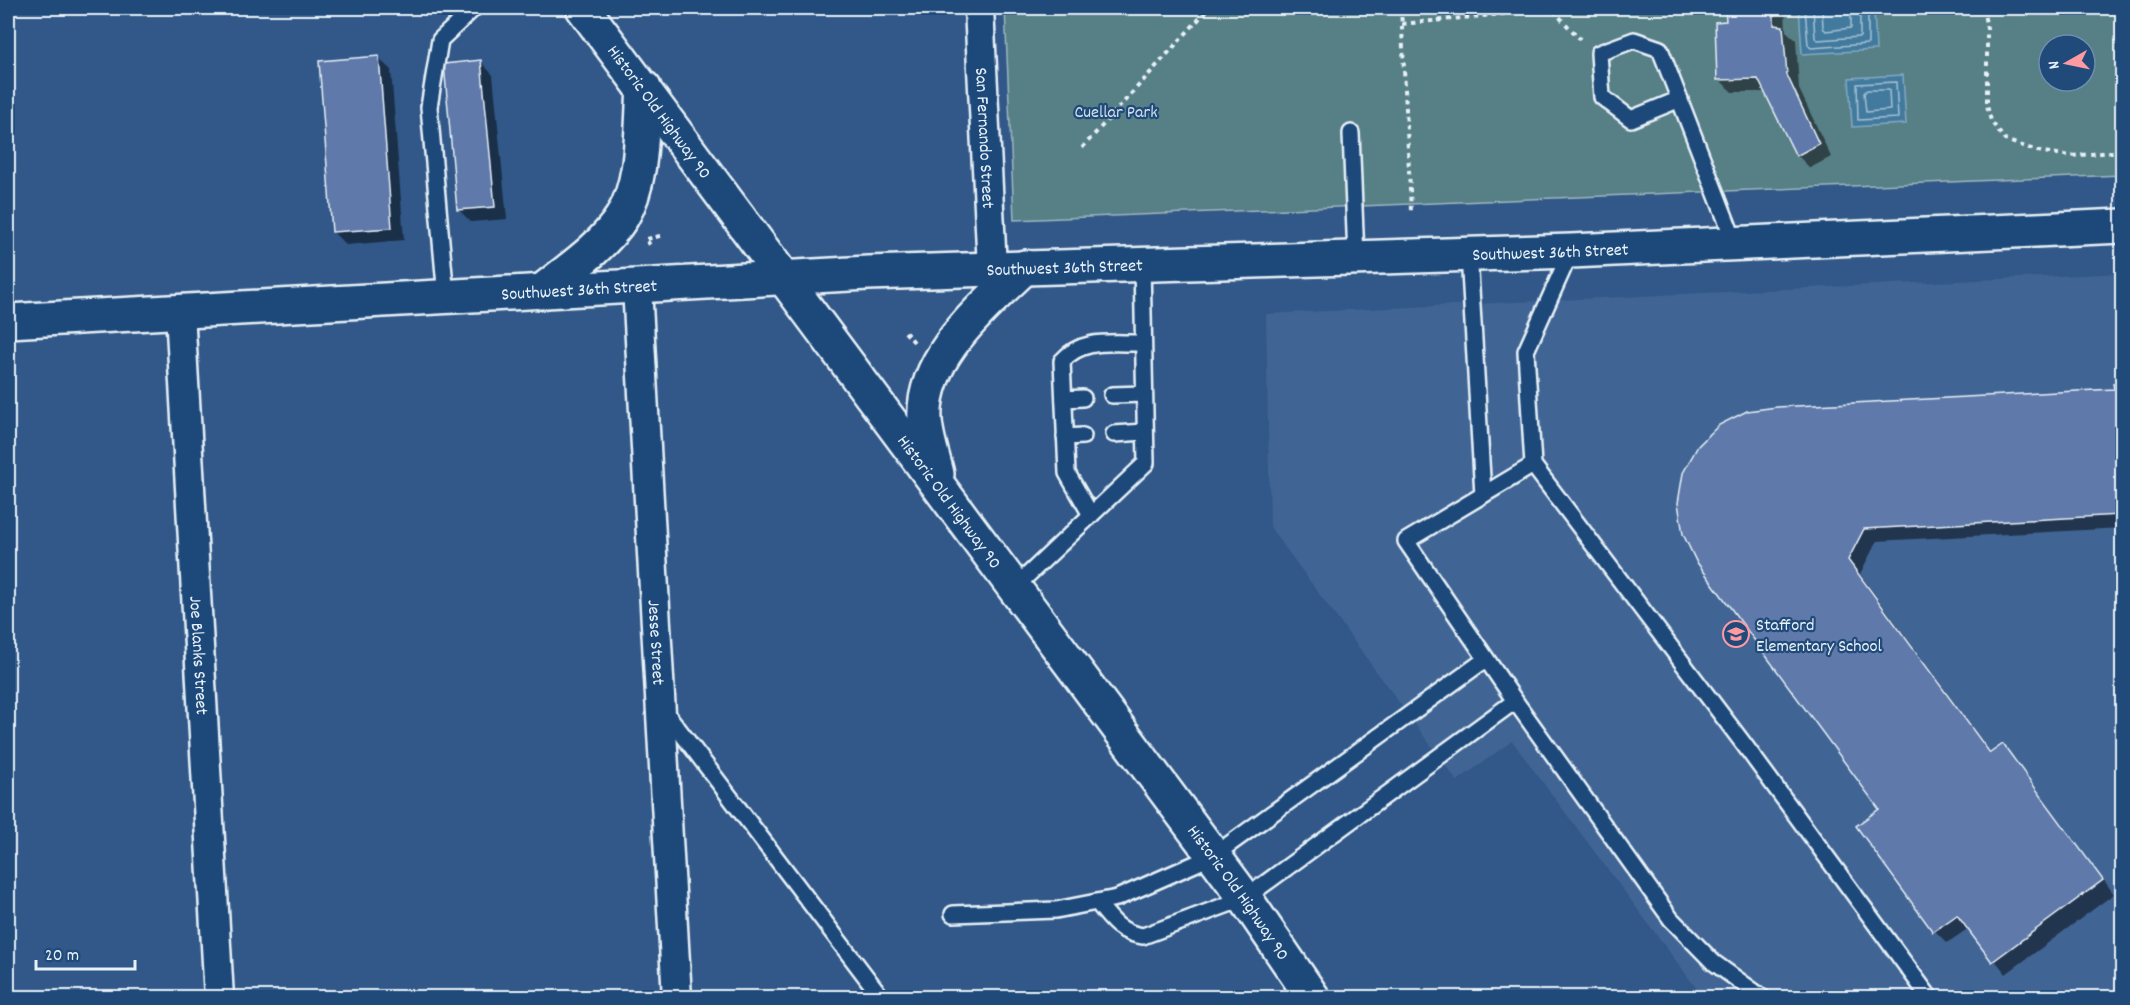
<svg xmlns="http://www.w3.org/2000/svg" width="2130" height="1005" viewBox="0 0 2130 1005" font-family="Dekko,sans-serif">
<rect width="100%" height="100%" fill="#315888"/>
<filter id="ink" filterUnits="userSpaceOnUse"><feTurbulence type="fractalNoise" baseFrequency=".0167" numOctaves="2"/><feDisplacementMap in="SourceGraphic" scale="12" xChannelSelector="R" yChannelSelector="G"/><feConvolveMatrix kernelMatrix="1 2 1 2 8 2 1 2 1" color-interpolation-filters="sRGB"/></filter>
<g filter="url(#ink)">
<polygon fill="#416594" points="2122,273 2122,997 1703,997 1512,741 1457,781 1270,527 1266,314"/>
<path fill="#567f86" stroke="#9fb8bf" stroke-width="1.5" fill-rule="evenodd" d="M 1005,8 L 2122,8 L 2122,175 L 1014,220 ZM 2049,45 L 2085,45 L 2085,81 L 2049,81 Z"/>
<g fill="#427a9e" stroke="#84aac2" stroke-width="1.5">
<polygon points="1799,8 1874,8 1876,50 1802,54"/>
<polygon points="1903,75 1906,124 1852,127 1849,78"/>
</g>
<g fill="#0007">
<polygon points="1727,8 1785,8 1786,31 1796,40 1799,89 1831,157 1810,168 1797,155 1766,92 1732,92 1719,79 1727,22"/>
<polygon points="378,58 391,70 404,240 346,245 333,232"/>
<polygon points="481,62 493,75 507,219 471,222 458,209"/>
<polygon points="2115,385 2122,385 2122,528 1877,541 1860,574 1992,754 2003,746 2015,759 2114,894 2006,974 1969,928 1947,943 1935,931 1881,809 1698,560 2115,390"/>
</g>
<g fill="none" stroke-linecap="round" stroke-linejoin="round">
<g stroke="#a6c1d4" stroke-width="1.5">
<polyline points="1805,8 1808,45 1811,48 1868,44 1868,8"/>
<polyline points="1813,8 1815,38 1818,40 1860,37 1860,8"/>
<polyline points="1822,8 1823,28 1826,31 1851,28 1851,8"/>
<polygon points="1896,82 1898,118 1858,120 1857,84"/>
<polygon points="1867,90 1889,90 1890,110 1866,112 1864,93"/>
</g>
</g>
<g fill="#5e79aa" stroke="#e8f1f8" stroke-width="1.5">
<polygon points="1725,8 1774,8 1774,25 1783,26 1787,75 1819,144 1796,156 1758,79 1717,80 1715,22 1726,21"/>
<polygon points="379,56 392,228 332,232 319,61"/>
<polygon points="481,60 495,207 457,210 444,64"/>
<polygon points="2122,383 2122,529 2120,515 1864,529 1848,560 1990,753 2003,744 2103,880 1992,962 1957,915 1933,932 1856,826 1879,809 1696,561 1683,534 1678,503 1683,473 1698,446 1719,425 1747,411 1777,407 2114,389 2113,384"/>
</g>
<g fill="none" stroke-linecap="round" stroke-linejoin="round">
<defs>
<g id="service">
<polyline points="1680,99 1631,119 1602,97 1599,53 1634,40 1660,49 1735,243"/>
<polyline points="1351,133 1356,257"/>
<polyline points="1571,251 1526,351 1533,465 1743,743 1930,998"/>
<polyline points="1469,254 1483,495"/>
<polyline points="446,297 429,107 440,40 474,8"/>
<polyline points="1112,395 1144,394"/>
<polyline points="1064,399 1083,398"/>
<polyline points="1114,434 1145,432"/>
<polyline points="1065,437 1083,436"/>
<polyline points="1533,465 1406,541 1515,701 1671,919 1713,962 1763,998"/>
<path d="M 1091,515 L 1067,473 L 1062,361 C 1083,337 1113,344 1143,343"/>
<polyline points="1014,588 1146,463 1142,263"/>
<polyline points="664,710 876,990"/>
<path d="M 1097,902 C 1111,920 1120,933 1143,936 L 1245,898 L 1515,701"/>
<polyline points="953,914 1056,910 1117,898 1213,856 1486,659"/>
</g>
<g id="minor">
<path id="s1" d="M 979,8 L 992,268"/>
<path id="s2" d="M 637,287 L 677,998"/>
<path id="s3" d="M 180,312 L 219,998"/>
</g>
<g id="secondary">
<path id="s4" d="M 583,8 L 1245,898 L 1313,998"/>
<path d="M 541,292 C 568,270 603,247 622,217 C 644,181 641,129 644,88"/>
<path id="s5" d="M 8,321 L 868,273 L 1571,251 L 2122,226"/>
<path d="M 937,474 C 933,457 926,438 925,420 C 921,357 984,307 1025,267"/>
</g>
</defs>
<use href="#service" stroke="#e8f1f8" stroke-width="20"/>
<use href="#minor" stroke="#e8f1f8" stroke-width="33"/>
<use href="#secondary" stroke="#e8f1f8" stroke-width="38"/>
<g stroke="#e8f1f8" stroke-width="4" stroke-dasharray="4.5 4.5" stroke-linecap="butt">
<polyline points="1401,8 1411,211"/>
<polyline points="1983,8 1987,29 1987,105 1991,121 2005,140 2037,151 2071,156 2122,151"/>
<polyline points="1402,24 1552,9 1580,39"/>
<polyline points="1082,148 1209,8"/>
<polyline points="647,239 664,235"/>
<polyline points="647,241 652,247"/>
<polyline points="905,332 914,342"/>
</g>
<use href="#service" stroke="#1f4a7a" stroke-width="15"/>
<use href="#minor" stroke="#1f4a7a" stroke-width="28"/>
<use href="#secondary" stroke="#1f4a7a" stroke-width="33"/>
</g>
</g>
<defs>
<symbol id="school-ring" viewBox="-11 -11 22 22"><circle r="9.5" fill="#1f4a7a" stroke="#ff9aa2" stroke-width="1.5"/><path d="M0-5L7-2L0 1L-7-2ZM-4 1L0 2.5L4 1V4Q0 6-4 4Z" fill="#ff9aa2"/></symbol>
</defs>
<g fill-rule="evenodd">
<use href="#school-ring" x="1721" y="619" width="30" height="30"/>
</g>
<g text-anchor="middle" stroke-width="4.5" stroke-linejoin="round" paint-order="stroke">
<g font-size="18" fill="#e8f1f8" stroke="#1f4a7a">
<text dy="6" stroke="none"><textPath href="#s4" startOffset="129">Historic Old Highway 90</textPath></text>
<text dy="6" stroke="none"><textPath href="#s1" startOffset="130">San Fernando Street</textPath></text>
<text dy="6" stroke="none"><textPath href="#s5" startOffset="1544">Southwest 36th Street</textPath></text>
<text dy="6" stroke="none"><textPath href="#s5" startOffset="1058">Southwest 36th Street</textPath></text>
<text dy="6" stroke="none"><textPath href="#s5" startOffset="572">Southwest 36th Street</textPath></text>
<text dy="6" stroke="none"><textPath href="#s4" startOffset="615">Historic Old Highway 90</textPath></text>
<text dy="6" stroke="none"><textPath href="#s2" startOffset="356">Jesse Street</textPath></text>
<text dy="6" stroke="none"><textPath href="#s3" startOffset="344">Joe Blanks Street</textPath></text>
<text dy="6" stroke="none"><textPath href="#s4" startOffset="1101">Historic Old Highway 90</textPath></text>
</g>
<g font-size="18" fill="#d2e0e7" stroke="#1f4a7a">
<text x="1116" y="117">Cuellar Park</text>
</g>
<g font-size="18" fill="#e8f1f8" stroke="#1f4a7a" text-anchor="start">
<text x="1756" y="630">Stafford<tspan x="1756" dy="21">Elementary School</tspan></text>
</g>
</g>
<rect width="2130" height="1005" fill="none" stroke="#1f4a7a" stroke-width="30"/>
<rect x="15" y="15" width="2100" height="975" fill="none" stroke="#e8f1f8" stroke-width="2" filter="url(#ink)"/>
<g transform="translate(2067 63) rotate(261)"><circle r="28" fill="#1f4a7a" stroke="#6f8dac" stroke-width="1.5"/>
<path d="M0-4.5L10 22L0 15L-10 22Z" fill="#ff9aa2"/>
<text y="-9" font-size="16" font-weight="bold" text-anchor="middle" fill="#e8f1f8">N</text>
</g>
<path d="M36 960v9h99v-9" fill="none" stroke="#e8f1f8" stroke-width="3"/>
<text x="45" y="960" font-size="18" fill="#e8f1f8" stroke="#1f4a7a" stroke-width="4.5" paint-order="stroke">20 m</text>
</svg>
